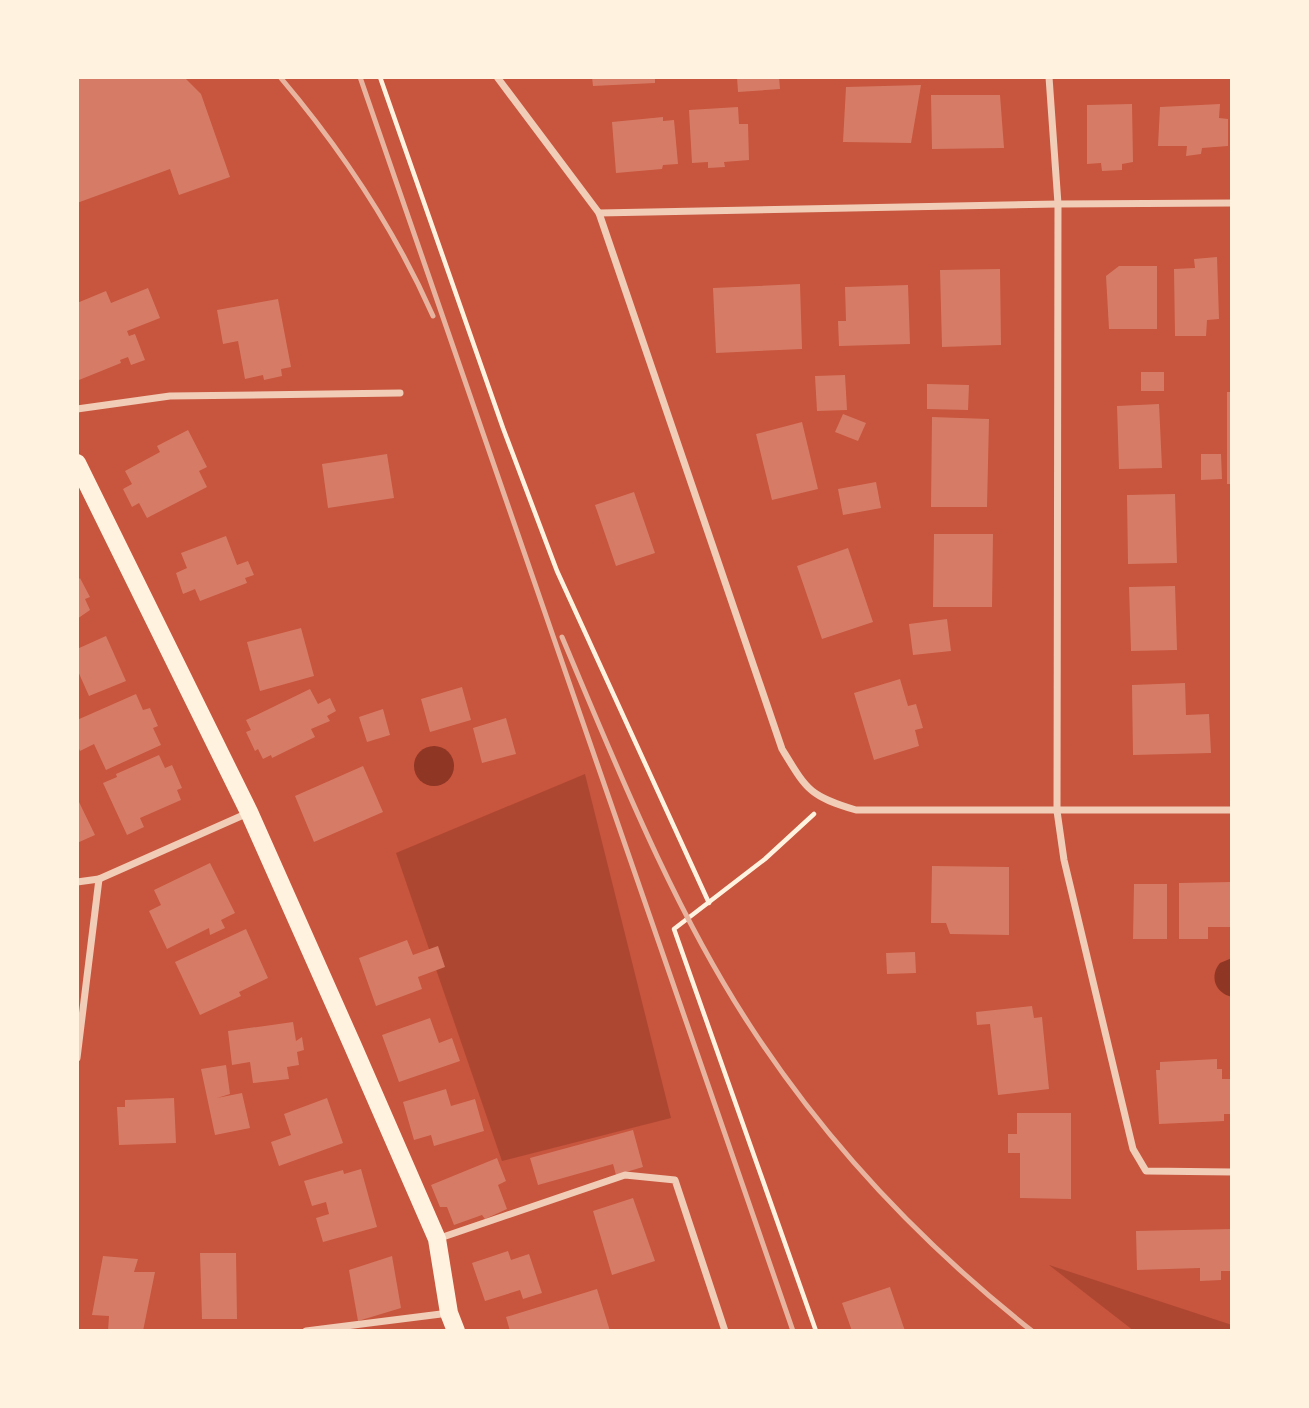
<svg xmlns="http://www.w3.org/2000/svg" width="1309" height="1408" viewBox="0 0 1309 1408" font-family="Montserrat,sans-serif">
<rect width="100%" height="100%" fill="#c8553d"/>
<g fill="#ae4732">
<polygon points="585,774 671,1118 502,1161 396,853"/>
<polygon points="1049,1265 1232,1325 1232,1331 1134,1331"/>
</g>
<g fill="#8f3625">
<circle cx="434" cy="766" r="20"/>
<path d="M 1232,958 L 1232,997 C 1215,993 1209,976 1220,963 Z"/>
</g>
<g fill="#d67c66">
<polygon points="77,77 184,77 201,94 230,177 179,195 170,169 77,203"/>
<polygon points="592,77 655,77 655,83 593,86"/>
<polygon points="737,77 779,77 780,89 738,92"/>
<polygon points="921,85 911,143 843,142 846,87"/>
<polygon points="931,95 1000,95 1004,148 932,149"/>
<polygon points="1132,104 1133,162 1122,164 1122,170 1102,171 1101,163 1087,164 1087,105"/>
<polygon points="1220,104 1219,118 1228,119 1228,146 1202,148 1201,154 1186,156 1187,146 1158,146 1160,107"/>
<polygon points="738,107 739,124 748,124 749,160 724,162 725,167 708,168 708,162 692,163 689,110"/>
<polygon points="663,117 663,121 674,120 678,164 663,165 662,169 616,173 612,122"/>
<polygon points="1217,257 1219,319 1207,320 1206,336 1175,336 1174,269 1195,268 1194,259"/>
<polygon points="1119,266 1157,266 1157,329 1109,329 1106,276"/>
<polygon points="1000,269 1001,345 942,347 940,270"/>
<polygon points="800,284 802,349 716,353 713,288"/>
<polygon points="908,285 910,344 839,346 838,321 846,321 845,287"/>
<polygon points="148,288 160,318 127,331 129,336 135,334 145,360 131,365 128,357 120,360 121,363 79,380 77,303 106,291 111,303"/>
<polygon points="278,299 291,367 281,369 282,376 264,380 263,375 245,379 238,341 223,344 217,310"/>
<rect x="1141" y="372" width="23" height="19"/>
<polygon points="845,375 847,410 817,411 815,376"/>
<polygon points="927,384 969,385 968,410 927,409"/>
<rect x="1227" y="392" width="5" height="92"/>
<polygon points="1159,404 1162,468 1119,469 1117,406"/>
<polygon points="843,414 866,423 858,441 835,432"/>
<polygon points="932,417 989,419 987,507 931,507"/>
<polygon points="802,422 818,489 772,500 756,434"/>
<polygon points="188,430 207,467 199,471 207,487 147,518 139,503 132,507 123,489 132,484 125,471 160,452 157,446"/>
<polygon points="387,454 394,498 328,508 322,464"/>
<polygon points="1201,454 1221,454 1222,479 1201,480"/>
<polygon points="876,482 881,508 843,515 838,489"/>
<polygon points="634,492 655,553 616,566 595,505"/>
<polygon points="1175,494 1177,563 1128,564 1127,495"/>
<polygon points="934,534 993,534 992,607 933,607"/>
<polygon points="226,536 237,565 248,561 254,575 245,578 247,583 200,601 195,589 183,594 176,573 187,568 181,553"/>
<polygon points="848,548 873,622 822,639 797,566"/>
<polygon points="80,578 90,597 85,599 90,610 77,619 77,581"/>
<polygon points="1175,586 1177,650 1131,651 1129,587"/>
<polygon points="947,619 951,651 913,655 909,624"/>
<polygon points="301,628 314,676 260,691 247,642"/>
<polygon points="106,636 126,681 89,696 77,669 77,649"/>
<polygon points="900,679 908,706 916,704 923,728 915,730 919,746 874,760 854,693"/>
<polygon points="1185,683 1186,715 1209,714 1211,753 1133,755 1132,685"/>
<polygon points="462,687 471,720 430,732 421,699"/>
<polygon points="310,689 318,704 330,698 336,711 327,716 330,721 311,729 315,737 272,758 271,755 263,759 258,749 255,751 246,732 251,730 246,720"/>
<polygon points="136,694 143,710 150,708 158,726 153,728 161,745 106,770 94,744 80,751 77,744 77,720"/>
<polygon points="383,709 390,735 367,742 359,717"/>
<polygon points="506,718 516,754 482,763 473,728"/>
<polygon points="159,755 165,768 172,765 182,788 177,790 181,800 140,818 144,827 127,835 103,783 117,777 116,774"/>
<polygon points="363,766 383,812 314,842 295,796"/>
<polygon points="79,802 95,835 77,843 77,803"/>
<polygon points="210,863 235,913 221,920 225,928 210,935 209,928 167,949 149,911 161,905 154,890"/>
<polygon points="932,866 1009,867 1009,935 950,934 946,923 931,923"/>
<polygon points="1232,882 1232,927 1208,927 1208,939 1179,939 1179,883"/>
<polygon points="1134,884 1167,884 1167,939 1133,939"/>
<polygon points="246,929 268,978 239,992 241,996 200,1015 175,962"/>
<polygon points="407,940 413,955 438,946 445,967 418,977 422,989 376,1006 359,958"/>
<polygon points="915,952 916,973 887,974 886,953"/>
<polygon points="1032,1006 1034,1018 1042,1017 1049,1089 998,1095 990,1024 977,1025 976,1012"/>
<polygon points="430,1018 439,1043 452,1038 460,1061 399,1082 382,1035"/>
<polygon points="293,1022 296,1041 302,1037 304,1050 297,1052 299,1065 287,1067 289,1079 253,1083 250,1062 232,1065 228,1031"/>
<polygon points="1217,1059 1217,1069 1222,1069 1222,1079 1232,1079 1232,1114 1224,1114 1224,1121 1159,1124 1156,1070 1160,1070 1160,1062"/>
<polygon points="226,1065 230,1094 217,1098 242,1093 250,1128 215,1135 201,1069"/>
<polygon points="446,1089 451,1106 475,1099 484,1131 434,1146 431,1135 414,1140 403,1102"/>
<polygon points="174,1098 176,1143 119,1145 117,1107 125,1107 125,1100"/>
<polygon points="327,1098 343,1143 279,1166 271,1142 291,1135 284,1114"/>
<polygon points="1017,1113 1071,1113 1071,1199 1020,1198 1020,1153 1008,1153 1008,1134 1017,1134"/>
<polygon points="633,1130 643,1167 616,1175 613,1164 538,1185 530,1158"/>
<polygon points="497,1158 506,1181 498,1185 507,1209 485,1219 482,1215 454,1225 447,1207 440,1207 431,1185"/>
<polygon points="361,1169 377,1227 323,1242 316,1218 329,1214 326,1202 312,1206 304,1181 343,1170 344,1174"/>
<polygon points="633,1198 655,1261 612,1275 593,1211"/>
<polygon points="1232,1229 1232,1271 1221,1271 1221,1280 1200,1281 1200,1268 1137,1270 1136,1231"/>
<polygon points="508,1251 511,1260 529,1254 542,1293 523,1299 520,1290 485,1301 472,1263"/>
<polygon points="200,1253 236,1253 237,1319 202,1319"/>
<polygon points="103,1256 138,1259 134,1272 155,1272 143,1331 108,1331 109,1316 92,1315"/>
<polygon points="392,1256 401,1308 358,1321 349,1270"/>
<polygon points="890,1287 905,1331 852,1331 842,1303"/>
<polygon points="597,1289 610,1331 510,1331 506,1317"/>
</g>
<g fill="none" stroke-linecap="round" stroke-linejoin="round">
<g stroke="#fff3e0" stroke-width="4.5">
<polyline points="380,77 503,428 557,571 709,903"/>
<polyline points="814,814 765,859 674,929 816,1331"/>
</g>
<g stroke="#f1ccb7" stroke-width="7">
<path d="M 497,77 L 599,213 L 782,749 C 807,790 809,796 856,810 L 1232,810"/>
<polyline points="1049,77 1058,204 1057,811 1064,860 1133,1149 1146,1171 1232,1172"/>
<polyline points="599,213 1058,204 1232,203"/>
<polyline points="77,409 170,396 400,393"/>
<polyline points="77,882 99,879 248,813"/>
<polyline points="77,1058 99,879"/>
<polyline points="437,1239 625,1175 675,1180 725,1331"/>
<polyline points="306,1331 449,1313"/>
</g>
<polyline stroke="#fff3e0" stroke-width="18" points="77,463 249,812 352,1044 437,1239 449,1313 456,1331"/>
<g stroke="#e9b49f" stroke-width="5">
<path d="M 280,77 C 341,149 395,230 433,316"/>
<polyline points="360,77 793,1331"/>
<path d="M 562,637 C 617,767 672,906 749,1024 C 826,1143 922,1244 1032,1331"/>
</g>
</g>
<rect width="1309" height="1408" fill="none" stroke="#fff3e0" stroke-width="158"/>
</svg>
